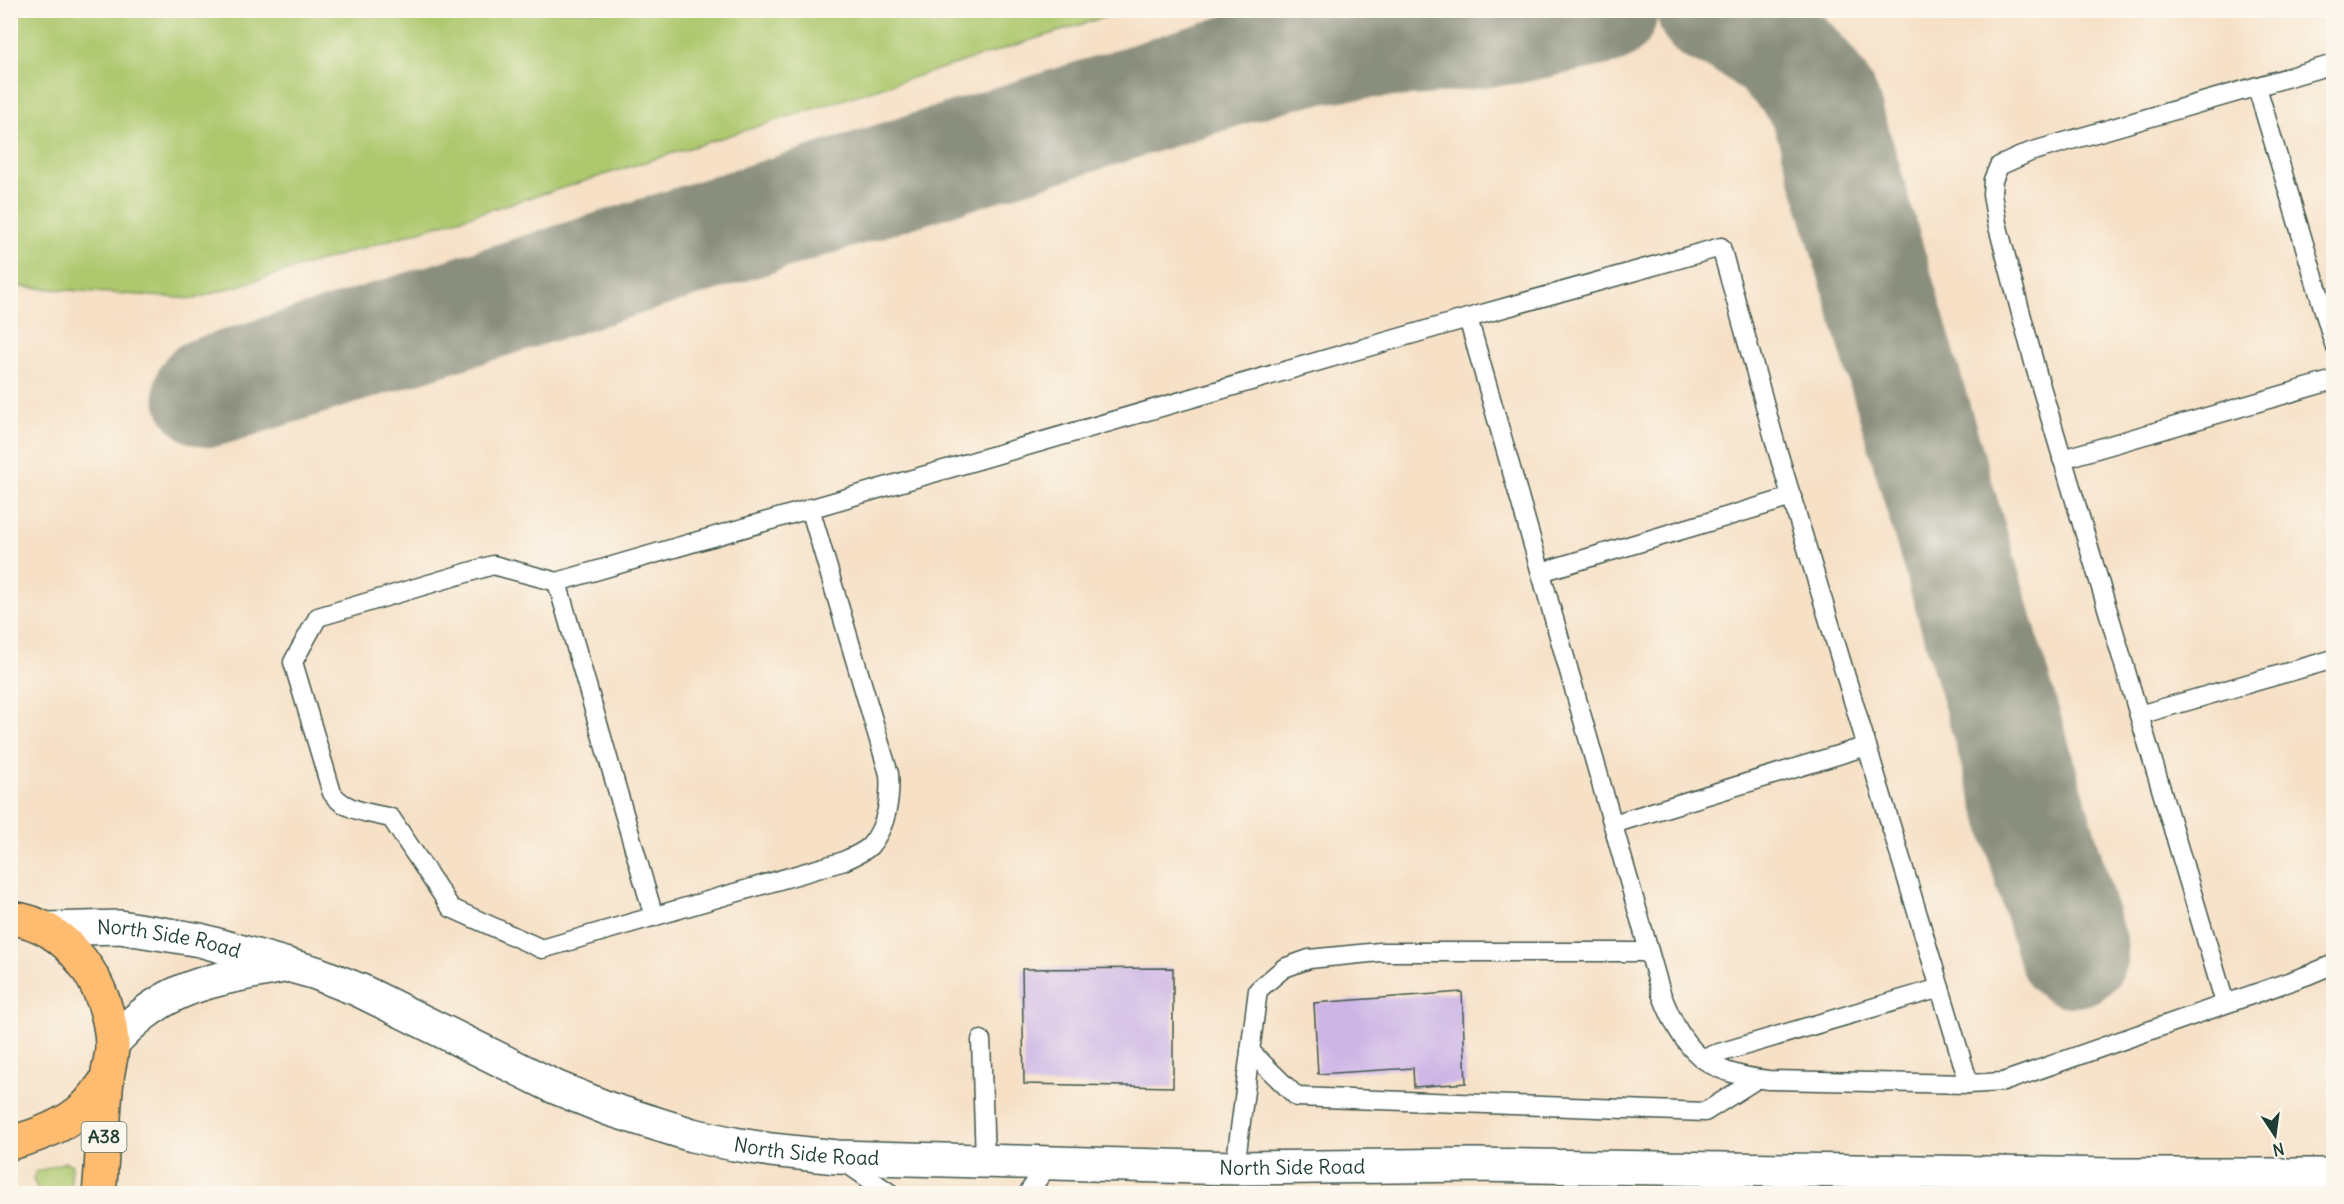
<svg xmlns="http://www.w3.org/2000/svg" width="2344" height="1204" viewBox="0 0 2344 1204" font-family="Delius,sans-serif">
<rect width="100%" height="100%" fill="#fbf7ec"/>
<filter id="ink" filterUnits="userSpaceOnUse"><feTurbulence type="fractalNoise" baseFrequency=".0167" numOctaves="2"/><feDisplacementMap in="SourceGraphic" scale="12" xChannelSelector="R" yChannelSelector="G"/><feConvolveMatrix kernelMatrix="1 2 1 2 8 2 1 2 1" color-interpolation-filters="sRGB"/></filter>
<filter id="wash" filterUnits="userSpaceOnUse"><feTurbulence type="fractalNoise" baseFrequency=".008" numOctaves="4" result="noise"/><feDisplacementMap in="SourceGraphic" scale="24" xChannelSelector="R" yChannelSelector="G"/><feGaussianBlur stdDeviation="1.35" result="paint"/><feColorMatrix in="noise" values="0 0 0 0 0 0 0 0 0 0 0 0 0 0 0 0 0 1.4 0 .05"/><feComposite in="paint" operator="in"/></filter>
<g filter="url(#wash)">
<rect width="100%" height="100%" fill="#f6e0c6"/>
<g fill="#adc86d" stroke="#668250" stroke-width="1.5">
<polygon points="10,11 11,10 1116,11 1111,15 572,185 194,299 11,286"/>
<polygon points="65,1162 72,1165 70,1193 39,1193 33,1179 36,1172"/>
</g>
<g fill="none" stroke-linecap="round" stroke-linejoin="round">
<g stroke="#8a8e7d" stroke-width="110">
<path d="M 1712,10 C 1760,28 1802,64 1826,109 L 2073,952"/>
<polyline points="209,392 1256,63 1297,52 1346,45 1423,40 1512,29 1603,10"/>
</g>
</g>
<g id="blocks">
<g fill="#cdb5e6">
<polygon points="1173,968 1173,1087 1024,1084 1022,969"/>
<polygon points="1462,992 1466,1083 1414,1087 1413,1068 1318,1074 1314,1003"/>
</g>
</g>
</g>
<g filter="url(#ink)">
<use href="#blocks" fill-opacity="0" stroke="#3f554a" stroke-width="1.5"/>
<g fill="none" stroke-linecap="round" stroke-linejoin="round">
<defs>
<g id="lane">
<polyline points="2257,87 2334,344"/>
<polyline points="1468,318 1721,247 1777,449 1969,1084"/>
<polyline points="2062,459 2334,380"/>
<path d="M 810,508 L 889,774 C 891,798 887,826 870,846 C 863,853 850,858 841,862 L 542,949 L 451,908 L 391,818 C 371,813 344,811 332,793 L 293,662 L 318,617 L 493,565 L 557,582 L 1468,318 L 1661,993 C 1684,1052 1704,1073 1769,1080 L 1969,1084 L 2003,1082 L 2308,975 L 2334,964"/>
<polyline points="1541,572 1792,497"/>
<polyline points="557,582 654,917"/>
<polyline points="2139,715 2334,659"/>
<polyline points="1613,824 1867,746"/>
<polyline points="2225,1003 2036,370 1997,223 1992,194 1993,180 1999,166 2030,152 2334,64"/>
<polyline points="981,1040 985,1161"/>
<polyline points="1250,1051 1297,1097 1705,1112 1757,1079"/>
<polyline points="1702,1058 1940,988"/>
<polyline points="843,1161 891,1194"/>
<polyline points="1235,1168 1258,990 1284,968 1309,959 1380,952 1649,952"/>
<polyline points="1031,1194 1030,1190 1051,1161"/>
</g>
<g id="street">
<path id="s1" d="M 47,929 L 120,927 L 200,940 L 316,973 L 359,990 L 555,1087 L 609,1109 L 692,1135 L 734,1144 L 771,1150 L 837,1157 L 1235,1168 L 1472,1165 L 2116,1175 L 2334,1175"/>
<path d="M 112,1044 C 165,984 209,981 283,966"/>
</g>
<g id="highway">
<path d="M 10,918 C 70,924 109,987 112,1043 C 113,1054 108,1067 107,1079 C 103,1117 103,1155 99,1194"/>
<path d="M 10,1143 C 37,1136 66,1126 86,1106 C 94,1098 100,1088 107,1080"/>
</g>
</defs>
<use href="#lane" stroke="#3f554a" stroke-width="21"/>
<use href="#street" stroke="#3f554a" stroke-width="36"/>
<use href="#highway" stroke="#3f554a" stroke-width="36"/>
<use href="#lane" stroke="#fff" stroke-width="18"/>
<use href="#street" stroke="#fff" stroke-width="33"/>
<use href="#highway" stroke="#febc70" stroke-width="33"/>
</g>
</g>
<g text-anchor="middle" stroke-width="5" stroke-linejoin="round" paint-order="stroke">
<rect fill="#fbf7ec" stroke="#61756b" stroke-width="1.5" x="81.5" y="1122" width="45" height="30" rx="4.5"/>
<g font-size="18" font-weight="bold" fill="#1f3d34">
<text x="104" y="1143">A38</text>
</g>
<g font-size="20" fill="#1f3d34" stroke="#fbf7ec">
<text dy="7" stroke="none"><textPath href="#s1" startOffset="123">North Side Road</textPath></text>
<text dy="7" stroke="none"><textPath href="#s1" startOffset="801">North Side Road</textPath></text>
<text dy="7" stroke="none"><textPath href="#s1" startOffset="1287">North Side Road</textPath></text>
</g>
</g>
<rect width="2344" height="1204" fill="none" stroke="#fbf7ec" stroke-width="36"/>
<g transform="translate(2275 1135) rotate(167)" stroke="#fbf7ec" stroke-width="4.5" paint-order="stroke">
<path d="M0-4.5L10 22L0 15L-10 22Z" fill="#1f3d34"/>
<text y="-9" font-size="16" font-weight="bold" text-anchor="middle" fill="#1f3d34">N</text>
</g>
</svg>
